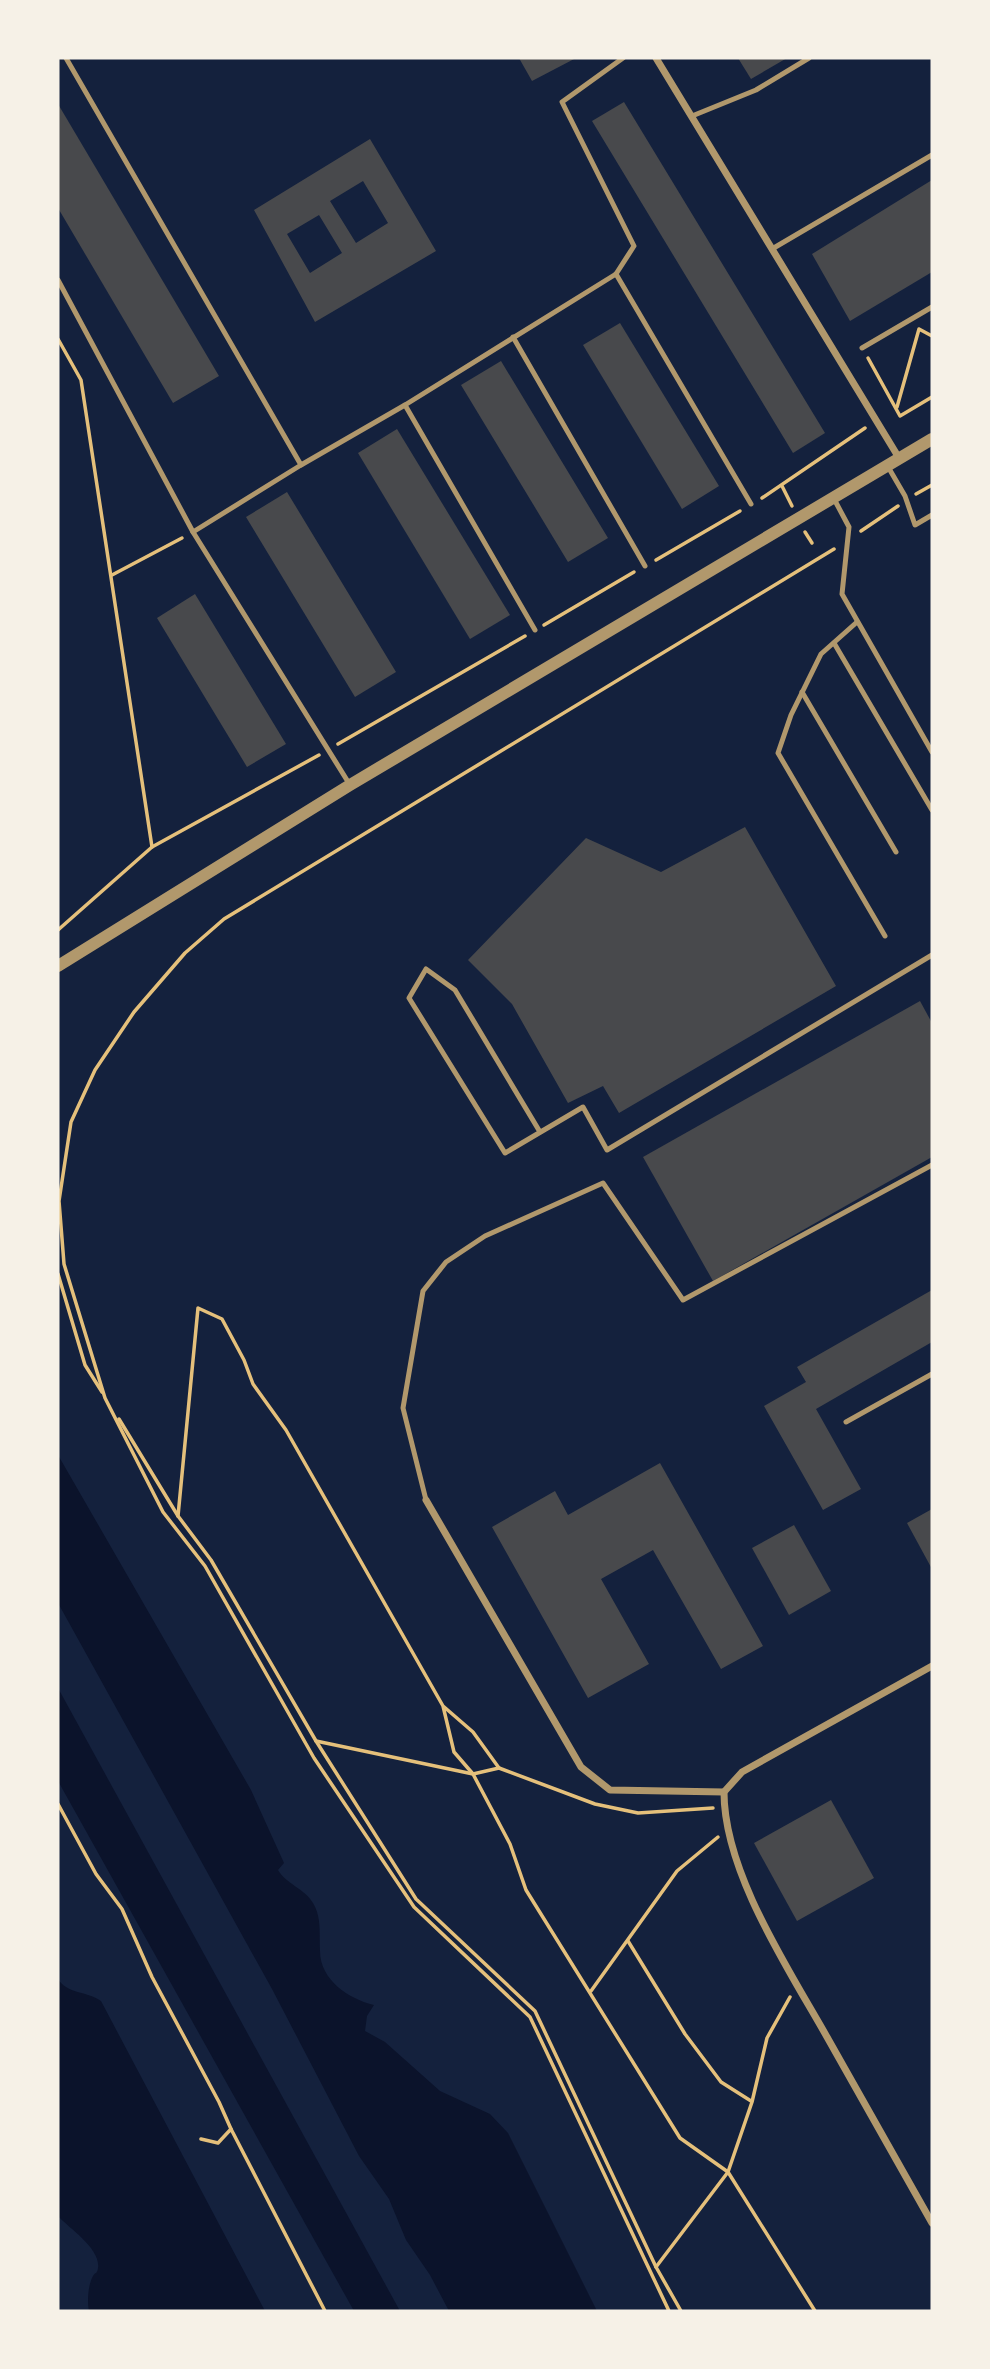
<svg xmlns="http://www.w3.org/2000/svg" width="990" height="2369" viewBox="0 0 990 2369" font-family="'Exo 2',sans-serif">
<rect width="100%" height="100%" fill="#14213d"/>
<g fill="#0b132b">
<path d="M 58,1455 L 251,1790 L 284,1863 L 278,1870 C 285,1883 305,1889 313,1903 C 322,1918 319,1934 320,1951 C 320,1980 349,1999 374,2005 L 367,2016 L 365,2031 L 385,2042 L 440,2091 L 490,2114 L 508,2133 L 597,2311 L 449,2311 L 430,2275 L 406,2240 L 389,2199 L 359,2156 L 272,1989 L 58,1603 Z"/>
<polygon points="58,1688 400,2311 354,2311 58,1781"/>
<path d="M 58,1979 C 67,1994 87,1991 101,2001 L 265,2311 L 89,2311 C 87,2301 88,2287 92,2278 C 95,2271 97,2275 98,2268 C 101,2249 70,2229 58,2216 Z"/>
</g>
<g fill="#48494c" fill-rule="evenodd">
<polygon points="519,58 576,58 532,81"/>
<polygon points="738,58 787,58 751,79"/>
<polygon points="624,102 825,433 793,453 592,121"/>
<polygon points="58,104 219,376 173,403 58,208"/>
<path d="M 370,139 L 436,251 L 315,322 L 254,210 ZM 363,181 L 388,223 L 356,243 L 330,201 ZM 319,215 L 342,253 L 310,273 L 287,234 Z"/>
<polygon points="932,180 932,272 850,321 812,254"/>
<polygon points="620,323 719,486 682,509 583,345"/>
<polygon points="501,361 608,538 568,562 461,385"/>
<polygon points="397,429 510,615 470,639 358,453"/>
<polygon points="287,492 396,672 355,697 246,517"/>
<polygon points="195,594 286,744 247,767 157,618"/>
<polygon points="745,827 836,986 619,1113 603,1086 568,1103 512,1004 468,960 586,838 661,872"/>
<polygon points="920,1001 932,1023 932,1157 713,1281 643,1157"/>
<polygon points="932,1290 932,1342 816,1409 861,1489 823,1510 764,1406 806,1382 797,1367"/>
<polygon points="660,1463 763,1646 721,1669 653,1550 601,1579 649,1664 588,1698 492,1527 555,1491 568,1515"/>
<polygon points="932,1509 932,1569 907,1523"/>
<polygon points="794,1525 831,1591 789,1615 752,1548"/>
<polygon points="831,1800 874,1878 797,1921 754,1843"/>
</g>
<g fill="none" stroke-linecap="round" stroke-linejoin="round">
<g stroke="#e5c07b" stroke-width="3.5">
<polyline points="58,339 81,380 152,847"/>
<polyline points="868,358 900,416 932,397"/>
<polyline points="897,407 919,329 932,336"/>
<polyline points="782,486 792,506"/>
<polyline points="916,494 932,485"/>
<polyline points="762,498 865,428"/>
<polyline points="861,531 898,506"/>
<polyline points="805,532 812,543"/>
<polyline points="656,560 740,511"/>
<polyline points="112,575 182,538"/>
<polyline points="544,625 634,572"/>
<polyline points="338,744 525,636"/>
<polyline points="58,930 152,847 319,755"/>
<polyline points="58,1274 85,1365 102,1392"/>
<polyline points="119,1419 178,1516 211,1560 316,1741 416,1899 535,2011 656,2267 681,2311"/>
<polyline points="178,1516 198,1308 222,1319 244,1360 253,1384 286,1430 443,1706 454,1752 473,1774 499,1768 473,1732 443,1706"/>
<polyline points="316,1741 473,1774 510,1844 526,1890 680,2138 728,2172 815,2311"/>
<polyline points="499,1768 595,1804 638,1813 713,1808"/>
<polyline points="58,1804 96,1874 122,1909 152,1977 219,2102 231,2129"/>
<polyline points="628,1941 685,2034 721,2082 751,2101"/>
<polyline points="591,1991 677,1871 718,1837"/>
<polyline points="201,2139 218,2143 231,2129 325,2311"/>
<polyline points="656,2267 728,2172 752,2102 767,2038 790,1997"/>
<polyline points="669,2311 530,2017 414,1907 314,1758 205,1566 163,1512 105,1398 64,1264 59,1201 71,1122 95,1070 134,1012 185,953 224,919 834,549"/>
</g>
<g stroke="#b1986c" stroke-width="5">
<polyline points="66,58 301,465 405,405 616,274 634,246 562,102 623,58"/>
<polyline points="692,116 756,90 809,58"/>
<polyline points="772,249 932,155"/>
<polyline points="616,274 751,504"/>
<polyline points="58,280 193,532 350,785"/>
<polyline points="513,337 645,566"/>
<polyline points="862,348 932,307"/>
<polyline points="405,405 535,630"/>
<polyline points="887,465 905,496 915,525 932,515"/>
<polyline points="833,497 849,527 842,594 932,752"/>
<polyline points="193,532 301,465"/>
<polyline points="857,622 821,654 791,715 778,753 885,936"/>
<polyline points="834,643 932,810"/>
<polyline points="802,692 896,852"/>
<polyline points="540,1132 455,990 426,969 409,998 505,1153 583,1107 607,1150 932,955"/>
<polyline points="846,1422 932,1374"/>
<polyline points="426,1500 403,1408 423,1291 446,1262 485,1236 603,1183 683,1300 932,1165"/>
</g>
<g stroke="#b1986c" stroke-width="7">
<polyline points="656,58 899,458"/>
<polyline points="426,1500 581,1767 610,1790 724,1792"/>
<path d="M 932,1666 L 742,1772 L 724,1792 C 724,1872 788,1968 827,2037 C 862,2099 897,2161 932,2223"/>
</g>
<polyline stroke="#b1986c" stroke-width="12" points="58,966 350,785 932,439"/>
</g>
<rect width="990" height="2369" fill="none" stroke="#f6f1e7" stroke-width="119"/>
</svg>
